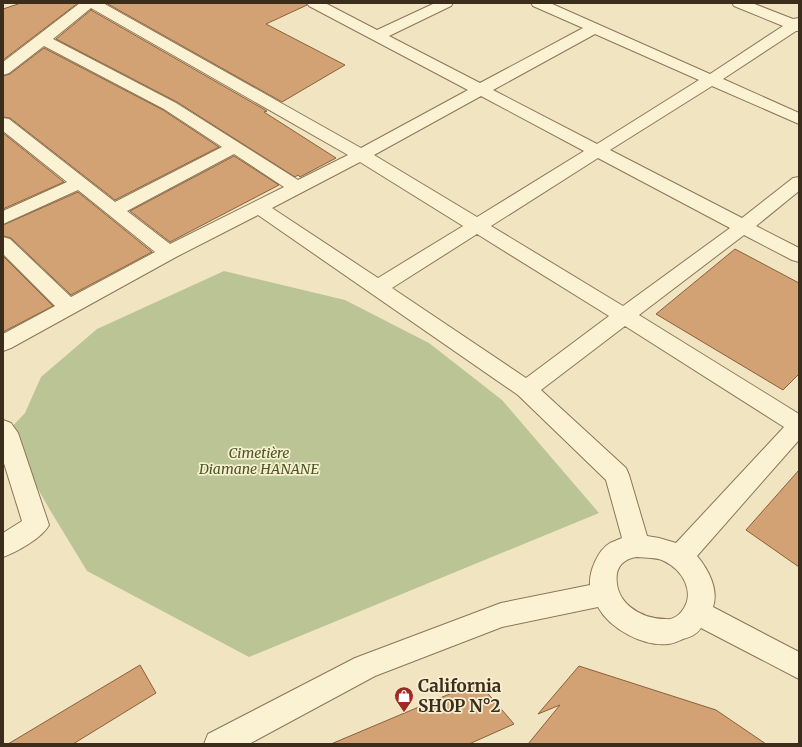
<svg xmlns="http://www.w3.org/2000/svg" width="802" height="747" viewBox="0 0 802 747" font-family="Merriweather,serif">
<rect width="100%" height="100%" fill="#f1e5c1"/>
<polygon fill="#bbc494" points="224,271 345,300 429,343 502,400 599,513 249,657 87,571 50,510 6,433 25,413 41,377 97,329"/>
<g fill="#d2a174" stroke="#8c603b">
<polygon points="21,3 78,3 3,60 3,9"/>
<polygon points="106,3 306,3 307,5 266,24 345,65 282,102"/>
<polygon points="91,10 267,111 264,112 336,158 300,177 298,175 295,177 177,102 56,39"/>
<polygon points="44,48 163,110 219,147 115,200 10,118 3,117 3,76 10,74"/>
<polygon points="3,133 64,182 3,209"/>
<polygon points="234,156 279,185 170,242 130,211"/>
<polygon points="78,192 152,252 71,295 11,238 3,236 3,225"/>
<polygon points="735,249 799,283 799,374 783,390 656,314"/>
<polygon points="3,256 53,306 3,332"/>
<polygon points="799,470 799,567 746,530"/>
<polygon points="140,665 156,693 73,744 8,744"/>
<polygon points="579,666 716,710 766,744 528,744 560,705 538,714"/>
<polygon points="478,682 514,724 469,744 331,744"/>
</g>
<g fill="none" stroke-linecap="round" stroke-linejoin="round">
<defs>
<g id="minor">
<path d="M 80,3 L 103,3 L 361,148 L 468,90 L 309,6 L 307,3 L 325,3 L 377,30 L 435,3 L 453,3 L 451,6 L 389,36 L 480,83 L 583,28 L 533,6 L 531,3 L 550,3 L 710,74 L 783,26 L 734,6 L 732,3 L 752,3 L 793,19 L 799,18 L 799,31 L 796,31 L 723,79 L 799,113 L 799,124 L 712,86 L 610,150 L 742,218 L 793,178 L 799,177 L 799,191 L 756,226 L 799,248 L 799,262 L 792,260 L 744,235 L 639,315 L 799,414 L 799,440 L 697,556 C 708,569 719,589 713,607 L 799,652 L 799,679 L 701,628 C 696,635 690,637 683,639 C 678,641 673,644 668,644 C 644,647 610,629 598,607 L 502,627 L 375,676 L 249,744 L 204,744 L 208,734 L 355,658 L 501,603 L 590,585 C 589,571 598,550 610,543 C 614,541 618,540 622,538 L 606,480 L 518,395 L 258,215 L 176,257 L 11,348 L 3,351 L 3,334 L 55,306 L 3,254 L 3,237 L 10,239 L 71,297 L 155,252 L 78,190 L 3,224 L 3,211 L 67,182 L 3,131 L 3,118 L 9,119 L 115,202 L 222,147 L 164,109 L 44,46 L 9,73 L 3,75 L 3,62 ZM 91,8 L 348,155 L 298,180 L 176,103 L 53,39 ZM 595,34 L 699,80 L 597,144 L 493,90 ZM 481,96 L 584,151 L 477,217 L 374,155 ZM 234,154 L 284,187 L 170,244 L 127,211 ZM 598,158 L 730,228 L 623,306 L 491,226 ZM 360,162 L 463,226 L 378,278 L 272,208 ZM 477,234 L 609,316 L 526,378 L 392,288 ZM 625,326 L 784,427 L 676,543 L 659,538 L 647,536 L 629,475 L 626,468 L 541,390 ZM 637,557 C 646,558 656,557 664,561 C 683,570 696,593 682,611 C 678,616 672,620 666,619 C 640,619 613,602 617,573 C 619,563 628,558 637,557 Z"/>
<path d="M 3,420 L 11,423 L 18,433 L 49,525 C 42,538 17,552 3,557 L 3,533 L 22,521 L 3,460 Z"/>
</g>
</defs>
<use href="#minor" stroke="#8b7657" stroke-width="2"/>
<use href="#minor" fill="#fbf2d4" fill-rule="evenodd"/>
</g>
<defs>
<symbol id="shop-pin" viewBox="-11 -11 22 30"><path d="M0 17L-7.5 6A9.5 9.5 0 1 1 7.5 6Z" fill="#9f2923" stroke="#f8efd1"/><path d="M-5-2.5h2.3a2.7 3.5 0 0 1 5.4 0H5L5.5 6h-11ZM-1.5-2.5h3a1.5 2.3 0 0 0-3 0Z" fill="#fff"/></symbol>
</defs>
<g fill-rule="evenodd">
<use href="#shop-pin" x="393" y="685" width="22" height="30"/>
</g>
<g text-anchor="middle" stroke-width="3.5" stroke-linejoin="round" paint-order="stroke">
<g font-size="14" font-style="italic" fill="#475821" stroke="#f8efd1">
<text x="259" y="458">Cimetière<tspan x="259" dy="16">Diamane HANANE</tspan></text>
</g>
<g font-size="17" font-weight="bold" fill="#3a2d1c" stroke="#f8efd1" text-anchor="start">
<text x="418" y="692">California<tspan x="418" dy="20">SHOP N°2</tspan></text>
</g>
</g>
<rect width="802" height="747" fill="none" stroke="#3a2d1c" stroke-width="8"/>
</svg>
